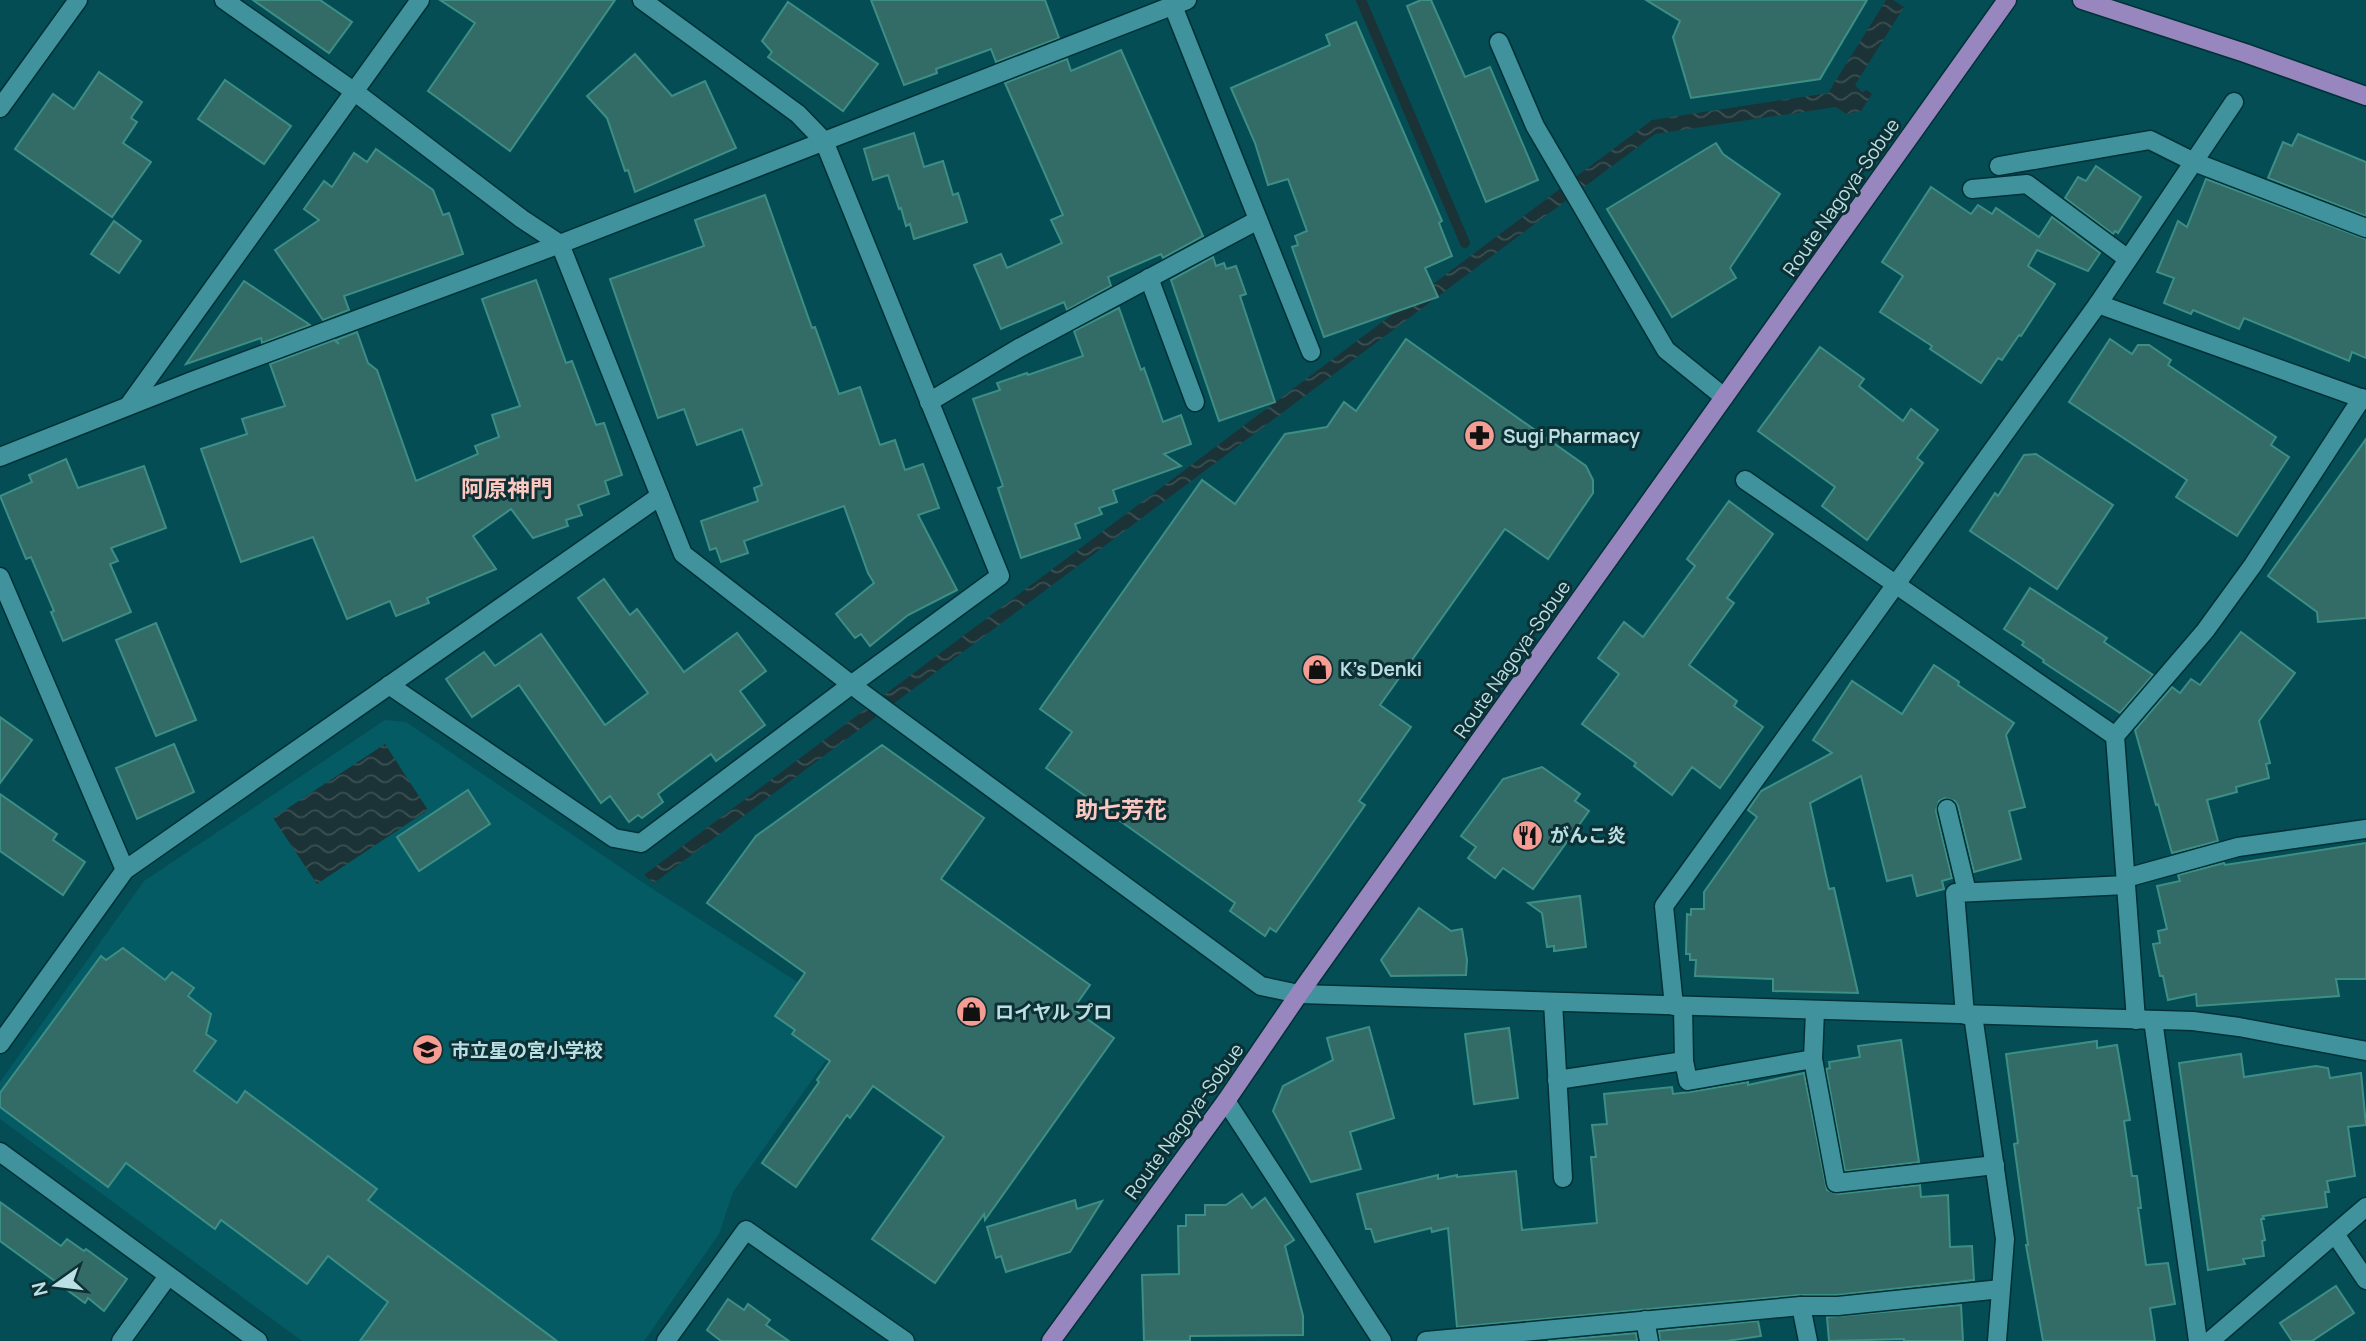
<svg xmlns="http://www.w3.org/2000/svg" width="2366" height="1341" viewBox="0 0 2366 1341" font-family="Manrope,'Noto Sans JP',sans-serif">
<defs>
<pattern id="water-waves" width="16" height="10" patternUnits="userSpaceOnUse" patternTransform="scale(1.75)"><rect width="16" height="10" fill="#1b3336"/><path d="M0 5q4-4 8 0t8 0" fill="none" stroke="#3a5053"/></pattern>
</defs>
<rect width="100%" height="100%" fill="#044d55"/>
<polygon fill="#045b64" points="385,720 406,722 648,886 855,1019 733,1192 719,1234 644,1341 302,1341 0,1119 0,1082 144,881"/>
<g fill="url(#water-waves)">
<polygon points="1886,0 1893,0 1904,7 1855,85 1862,92 1867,90 1872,94 1861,111 1846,114 1836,107 1655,134 654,883 644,875 1652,120 1828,93"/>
<polygon points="385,744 428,810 317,884 273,818"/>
</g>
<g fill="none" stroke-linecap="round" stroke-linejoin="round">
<polyline stroke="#1b3336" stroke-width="10" points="1361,0 1465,243"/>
</g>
<g fill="#336c66" stroke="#3d8f86" stroke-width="2">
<polygon points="253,0 320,0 352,22 329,53"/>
<polygon points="440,0 615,0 510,151 428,91 475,23"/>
<polygon points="871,0 1045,0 1059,38 996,62 991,49 936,69 937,73 904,85"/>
<polygon points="1421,0 1431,0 1465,77 1490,67 1538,180 1486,202 1407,6"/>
<polygon points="1646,0 1867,0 1820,79 1691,98 1673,37 1680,21"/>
<polygon points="788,2 878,64 843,111 768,57 772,52 762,41"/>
<polygon points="1356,22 1442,221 1439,223 1452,256 1425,268 1438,297 1324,337 1292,247 1298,245 1295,236 1307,231 1288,179 1268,185 1255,143 1231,88 1330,45 1326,35"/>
<polygon points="1121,50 1203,236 1163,258 1161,254 1108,277 1111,286 1067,310 1064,302 1001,329 974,265 1001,254 1007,268 1062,243 1051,220 1063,215 1005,83 1067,59 1071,71"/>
<polygon points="635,54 672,96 705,81 736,148 635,192 628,170 625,171 607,118 587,96"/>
<polygon points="99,72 142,102 131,118 137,122 123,143 151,162 112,217 15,149 53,94 74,109"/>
<polygon points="225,80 291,126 264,164 198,119"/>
<polygon points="914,133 924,167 943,161 953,195 958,193 967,222 914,239 910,224 906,226 901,208 899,209 888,175 873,180 864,149"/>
<polygon points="2298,134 2366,162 2366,216 2268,178 2283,142 2292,146"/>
<polygon points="1716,143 1723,154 1780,194 1730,268 1736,278 1672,317 1607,209"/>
<polygon points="376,149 433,190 443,215 449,213 463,254 344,296 349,310 323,320 275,250 319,220 304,209 324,181 332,187 354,153 367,162"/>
<polygon points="2096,166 2141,197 2118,233 2115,231 2113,234 2065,198 2078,177 2086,181"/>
<polygon points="2206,179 2366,239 2366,358 2352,352 2349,361 2244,318 2239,329 2193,310 2191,314 2164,303 2174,278 2157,272 2178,221 2187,227"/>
<polygon points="1931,187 1971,214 1978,205 1992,214 1996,208 2039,237 2052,217 2100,253 2088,271 2037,250 2028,266 2055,284 2021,336 2019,335 2002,360 1998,358 1981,383 1930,349 1932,346 1880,312 1903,276 1882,262"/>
<polygon points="765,195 812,328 815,327 839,394 860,387 880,445 895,440 905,470 923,464 939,508 918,515 957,590 908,615 870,646 861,634 855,638 836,614 874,583 868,573 844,506 744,541 748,553 721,562 716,548 710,550 701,521 758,501 754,488 762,485 742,429 697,445 684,409 658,418 610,279 704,246 695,220"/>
<polygon points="114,221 141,241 119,273 91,254"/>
<polygon points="1213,257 1216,266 1224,263 1226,269 1236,266 1246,294 1240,296 1275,402 1219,421 1171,280"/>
<polygon points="536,280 566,363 572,361 596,425 604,423 622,475 605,481 609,494 578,505 582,515 566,520 568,526 533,538 511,509 473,536 496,569 427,598 429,603 396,616 390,601 347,619 313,537 241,562 201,449 247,434 242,419 285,406 270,364 334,340 339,344 336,340 357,332 368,363 377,370 416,481 478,454 475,446 499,437 492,415 520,406 482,299"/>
<polygon points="244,281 310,325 262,343 261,338 186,364"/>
<polygon points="1119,308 1141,370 1144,368 1163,422 1181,415 1191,444 1164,454 1181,466 1113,490 1117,502 1099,508 1102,514 1075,524 1080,538 1021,558 998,488 1003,486 973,399 1000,390 997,383 1027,373 1028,375 1083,356 1074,331"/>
<polygon points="1406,339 1586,466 1593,480 1593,493 1548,559 1505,529 1380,705 1411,727 1359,801 1365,805 1276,932 1270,928 1265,936 1230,911 1235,903 1046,768 1072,732 1040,709 1202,480 1235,504 1285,434 1327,427 1344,402 1356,411"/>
<polygon points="2110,339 2132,354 2138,345 2149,345 2171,360 2168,365 2276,437 2271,445 2289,457 2237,536 2176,497 2187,480 2069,402"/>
<polygon points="1820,347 1864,379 1859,386 1903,421 1911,409 1938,430 1917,458 1923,463 1867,540 1822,506 1835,487 1758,431"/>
<polygon points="2366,439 2366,618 2318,622 2317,612 2268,576"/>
<polygon points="2036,454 2113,505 2057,589 1970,531 1995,493 1998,496 2024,455"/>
<polygon points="66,459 78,488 144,466 166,528 111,548 118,561 110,564 131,612 63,641 51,612 54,611 31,557 26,559 0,496 32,482 29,475"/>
<polygon points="1729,501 1773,534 1727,598 1734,603 1689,665 1737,701 1734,706 1763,727 1720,788 1692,767 1672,795 1634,766 1636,763 1582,724 1619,674 1598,658 1624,622 1643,637 1695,566 1687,559"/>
<polygon points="604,579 630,615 637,609 684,672 737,633 766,671 740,691 765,725 716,761 711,754 658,794 663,802 642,818 638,815 629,822 610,796 601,803 519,685 472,717 446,679 484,652 495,666 541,634 605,725 648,693 578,598"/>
<polygon points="2030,588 2107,638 2104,642 2153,675 2120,713 2043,662 2044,660 2022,645 2024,642 2004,629"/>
<polygon points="156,623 196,720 156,736 116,640"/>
<polygon points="2241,632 2295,673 2259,721 2270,763 2266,764 2269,778 2236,787 2237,792 2207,800 2218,841 2172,853 2158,804 2156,805 2135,730 2172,687 2180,693 2191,679 2200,685"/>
<polygon points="1934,665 1959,682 1958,685 2014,723 2006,735 2025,807 2009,811 2021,859 1974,872 1958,806 1955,801 1945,798 1939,801 1936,811 1952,878 1942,881 1944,889 1917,896 1912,875 1887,881 1861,776 1810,803 1829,889 1834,888 1858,993 1773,991 1773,979 1695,976 1696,960 1690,960 1690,954 1686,954 1687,914 1691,915 1691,909 1704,909 1704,892 1757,817 1748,810 1761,791 1832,753 1813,740 1852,681 1902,714"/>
<polygon points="0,717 32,740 0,783"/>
<polygon points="174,744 194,792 137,819 116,768"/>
<polygon points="882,745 984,818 941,879 1090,985 1073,1009 1114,1038 985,1220 984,1214 935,1283 872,1239 944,1137 873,1086 850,1118 847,1115 796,1187 762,1163 819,1082 817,1080 830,1061 792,1034 795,1030 775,1016 805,973 707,903 756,836"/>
<polygon points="1542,767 1580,794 1575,801 1589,811 1533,889 1503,868 1495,878 1468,858 1476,847 1461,836 1503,779"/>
<polygon points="468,790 490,824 419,871 397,837"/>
<polygon points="0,794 57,834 53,840 85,862 63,895 0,851"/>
<polygon points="2366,843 2366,979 2336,979 2339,996 2197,1006 2196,994 2168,1000 2163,976 2160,976 2153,944 2160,943 2158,931 2167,929 2157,886 2180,881 2178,875 2224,863 2225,865"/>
<polygon points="1580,896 1586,947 1554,951 1554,946 1547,947 1542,913 1528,903"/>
<polygon points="1419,908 1451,931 1462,929 1467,960 1466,975 1391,976 1381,960"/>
<polygon points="123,948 165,980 172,972 194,988 188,996 211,1014 206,1034 216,1041 194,1071 237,1103 245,1091 377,1189 368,1200 557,1341 360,1341 388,1302 328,1256 307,1284 221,1220 215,1229 126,1163 108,1187 0,1107 0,1093 101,956 106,960"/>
<polygon points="1369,1027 1394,1118 1350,1132 1361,1169 1311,1182 1273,1111 1283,1086 1333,1060 1327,1038"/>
<polygon points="1509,1028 1518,1098 1474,1104 1465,1034"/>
<polygon points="1901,1040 1919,1162 1845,1171 1826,1069 1830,1068 1829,1062 1860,1057 1858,1046"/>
<polygon points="2097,1041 2097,1048 2117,1045 2130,1120 2124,1121 2132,1176 2137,1176 2141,1208 2138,1208 2146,1265 2168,1263 2175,1304 2150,1308 2155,1341 2043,1341 2026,1245 2028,1245 2014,1144 2018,1143 2006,1054"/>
<polygon points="2241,1054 2244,1077 2316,1066 2328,1068 2330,1078 2361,1073 2366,1125 2348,1127 2355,1176 2327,1181 2329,1192 2325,1192 2327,1207 2263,1216 2264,1219 2261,1219 2265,1240 2262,1241 2264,1256 2243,1259 2245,1264 2208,1270 2179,1063"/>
<polygon points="1804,1073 1827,1190 1837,1194 1920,1185 1921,1197 1948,1195 1950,1247 1972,1246 1974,1280 1837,1295 1800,1295 1457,1327 1448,1228 1432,1232 1431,1228 1375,1242 1371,1229 1366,1229 1357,1194 1438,1175 1438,1179 1457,1175 1457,1177 1516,1171 1522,1230 1597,1223 1591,1157 1596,1157 1592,1125 1607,1124 1604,1094 1672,1087 1673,1094 1690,1092 1748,1082 1748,1085"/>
<polygon points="1242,1194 1252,1208 1265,1198 1294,1240 1285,1246 1303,1316 1303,1335 1190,1336 1190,1341 1144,1341 1142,1275 1179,1274 1178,1226 1186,1226 1186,1215 1205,1215 1205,1205 1226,1205"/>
<polygon points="1075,1200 1077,1209 1102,1201 1070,1252 1006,1272 1001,1256 996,1258 987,1227"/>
<polygon points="0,1202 61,1246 67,1239 84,1251 86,1249 127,1279 104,1311 88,1298 85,1303 0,1241"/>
<polygon points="2336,1286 2354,1313 2312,1341 2292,1341 2280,1323"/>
<polygon points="728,1299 744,1310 748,1304 770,1320 766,1325 789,1341 721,1341 707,1330"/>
<polygon points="1961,1305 1963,1341 1904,1341 1904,1339 1829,1341 1827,1317"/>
<polygon points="1758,1321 1761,1336 1727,1341 1660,1341 1659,1331"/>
<polygon points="1636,1333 1637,1341 1548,1341"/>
</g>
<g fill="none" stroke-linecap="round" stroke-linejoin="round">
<defs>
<g id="lane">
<polyline points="1499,42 1535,126 1666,350 1724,397"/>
<polyline points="1149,278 1195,402"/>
<polyline points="1947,809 1967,892"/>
</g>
<g id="street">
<polyline points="224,0 355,92 522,219 560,244 683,554 861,692 1261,986 1299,994 2193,1021 2239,1027 2366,1051"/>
<polyline points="1173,6 1311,352"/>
<polyline points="1999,166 2150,140 2194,162 2366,228"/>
<polyline points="1972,189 2027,184 2128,259"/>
<polyline points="2098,304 2366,400"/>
<polyline points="929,402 1019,348 1258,220"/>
<polyline points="129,405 420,0"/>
<polyline points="0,457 192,381 560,244 1187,0"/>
<polyline points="1745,480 2115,736"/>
<polyline points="0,577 125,870"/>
<polyline points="389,685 614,838 641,843 851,685 1000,576 824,141 798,114 642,0"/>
<polyline points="2126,878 2238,847 2366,829"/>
<polyline points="1553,1002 1563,1178"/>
<polyline points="1674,1006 1664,906 2098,304 2234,102"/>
<polyline points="1815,1011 1813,1059 1836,1183 1995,1165"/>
<polyline points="1965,1015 1955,893 2126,885"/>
<polyline points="1973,1015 2005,1239 1997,1341"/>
<polyline points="2136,1020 2115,736 2205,631 2253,565 2362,398"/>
<polyline points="2153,1020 2198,1341"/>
<polyline points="0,1044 125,870 660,496"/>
<polyline points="1684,1061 1688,1081 1813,1059"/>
<polyline points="1557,1080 1684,1061 1683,1006"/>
<polyline points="1226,1101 1382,1341"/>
<polyline points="0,1152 258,1341"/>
<polyline points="2335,1234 2366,1280"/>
<polyline points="1801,1306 1808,1341"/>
<polyline points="1645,1320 1649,1341"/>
<polyline points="121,1341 168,1276"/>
<polyline points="666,1341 746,1230 905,1341"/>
<polyline points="1426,1341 1801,1306 1838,1306 2001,1289"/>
<polyline points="2210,1341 2366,1207"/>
</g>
<polyline id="secondary" points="0,108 78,0"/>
<g id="primary">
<polyline points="2082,0 2245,53 2366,96"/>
<polyline points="1051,1341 1226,1101 1299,994 2007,0"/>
</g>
</defs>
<use href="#lane" stroke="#013136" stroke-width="21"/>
<use href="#street" stroke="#013136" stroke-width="21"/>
<use href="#secondary" stroke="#013136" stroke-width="21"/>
<use href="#primary" stroke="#013136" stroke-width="21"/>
<use href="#lane" stroke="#40929c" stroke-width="18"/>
<use href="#street" stroke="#40929c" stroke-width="18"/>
<use href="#secondary" stroke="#40929c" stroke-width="18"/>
<use href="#primary" stroke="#9887be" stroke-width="18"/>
</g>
<defs>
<symbol id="pharmacy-disc" viewBox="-11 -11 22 22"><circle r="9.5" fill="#f59c93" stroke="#0d3034"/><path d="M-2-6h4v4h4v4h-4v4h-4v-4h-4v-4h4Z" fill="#111"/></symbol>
<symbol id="shop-disc" viewBox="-11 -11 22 22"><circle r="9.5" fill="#f59c93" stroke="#0d3034"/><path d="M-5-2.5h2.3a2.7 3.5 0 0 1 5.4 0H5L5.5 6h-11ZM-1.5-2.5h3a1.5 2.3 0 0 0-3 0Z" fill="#111"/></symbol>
<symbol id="restaurant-disc" viewBox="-11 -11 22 22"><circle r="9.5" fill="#f59c93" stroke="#0d3034"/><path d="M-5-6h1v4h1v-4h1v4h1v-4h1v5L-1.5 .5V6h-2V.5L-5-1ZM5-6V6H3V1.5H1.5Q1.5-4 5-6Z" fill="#111"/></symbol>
<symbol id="school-disc" viewBox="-11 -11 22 22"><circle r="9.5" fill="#f59c93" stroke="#0d3034"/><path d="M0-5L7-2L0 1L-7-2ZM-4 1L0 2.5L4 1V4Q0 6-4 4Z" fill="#111"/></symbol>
</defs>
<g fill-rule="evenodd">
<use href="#pharmacy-disc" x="1462" y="418" width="35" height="35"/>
<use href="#shop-disc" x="1300" y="652" width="35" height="35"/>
<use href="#restaurant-disc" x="1510" y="818" width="35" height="35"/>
<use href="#shop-disc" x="954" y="994" width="35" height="35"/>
<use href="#school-disc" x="410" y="1032" width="35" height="35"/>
</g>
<g text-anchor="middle" stroke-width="6" stroke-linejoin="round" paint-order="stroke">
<g font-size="19" fill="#bae0e5" stroke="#0d3034">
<text transform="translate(1841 197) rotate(-55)" y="7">Route Nagoya-Sobue</text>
<text transform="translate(1512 659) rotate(-55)" y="7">Route Nagoya-Sobue</text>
<text transform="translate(1184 1121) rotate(-54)" y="7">Route Nagoya-Sobue</text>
</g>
<g font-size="19" font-weight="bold" fill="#bae0e5" stroke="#0d3034" text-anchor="start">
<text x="1503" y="443">Sugi Pharmacy</text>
<text x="1340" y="676">K's Denki</text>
<text x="1550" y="842">がんこ炎</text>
<text x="995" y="1019">ロイヤル プロ</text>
<text x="451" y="1057">市立星の宮小学校</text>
</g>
<g font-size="23" font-weight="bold" fill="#fcc8c2" stroke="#0d3034">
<text x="507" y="497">阿原神門</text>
<text x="1121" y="818">助七芳花</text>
</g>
</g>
<g transform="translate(56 1285) rotate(256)" stroke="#0d3034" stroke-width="5" paint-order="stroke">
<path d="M0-5L12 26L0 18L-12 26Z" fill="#bae0e5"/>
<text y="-10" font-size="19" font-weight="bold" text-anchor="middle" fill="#bae0e5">N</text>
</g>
</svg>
